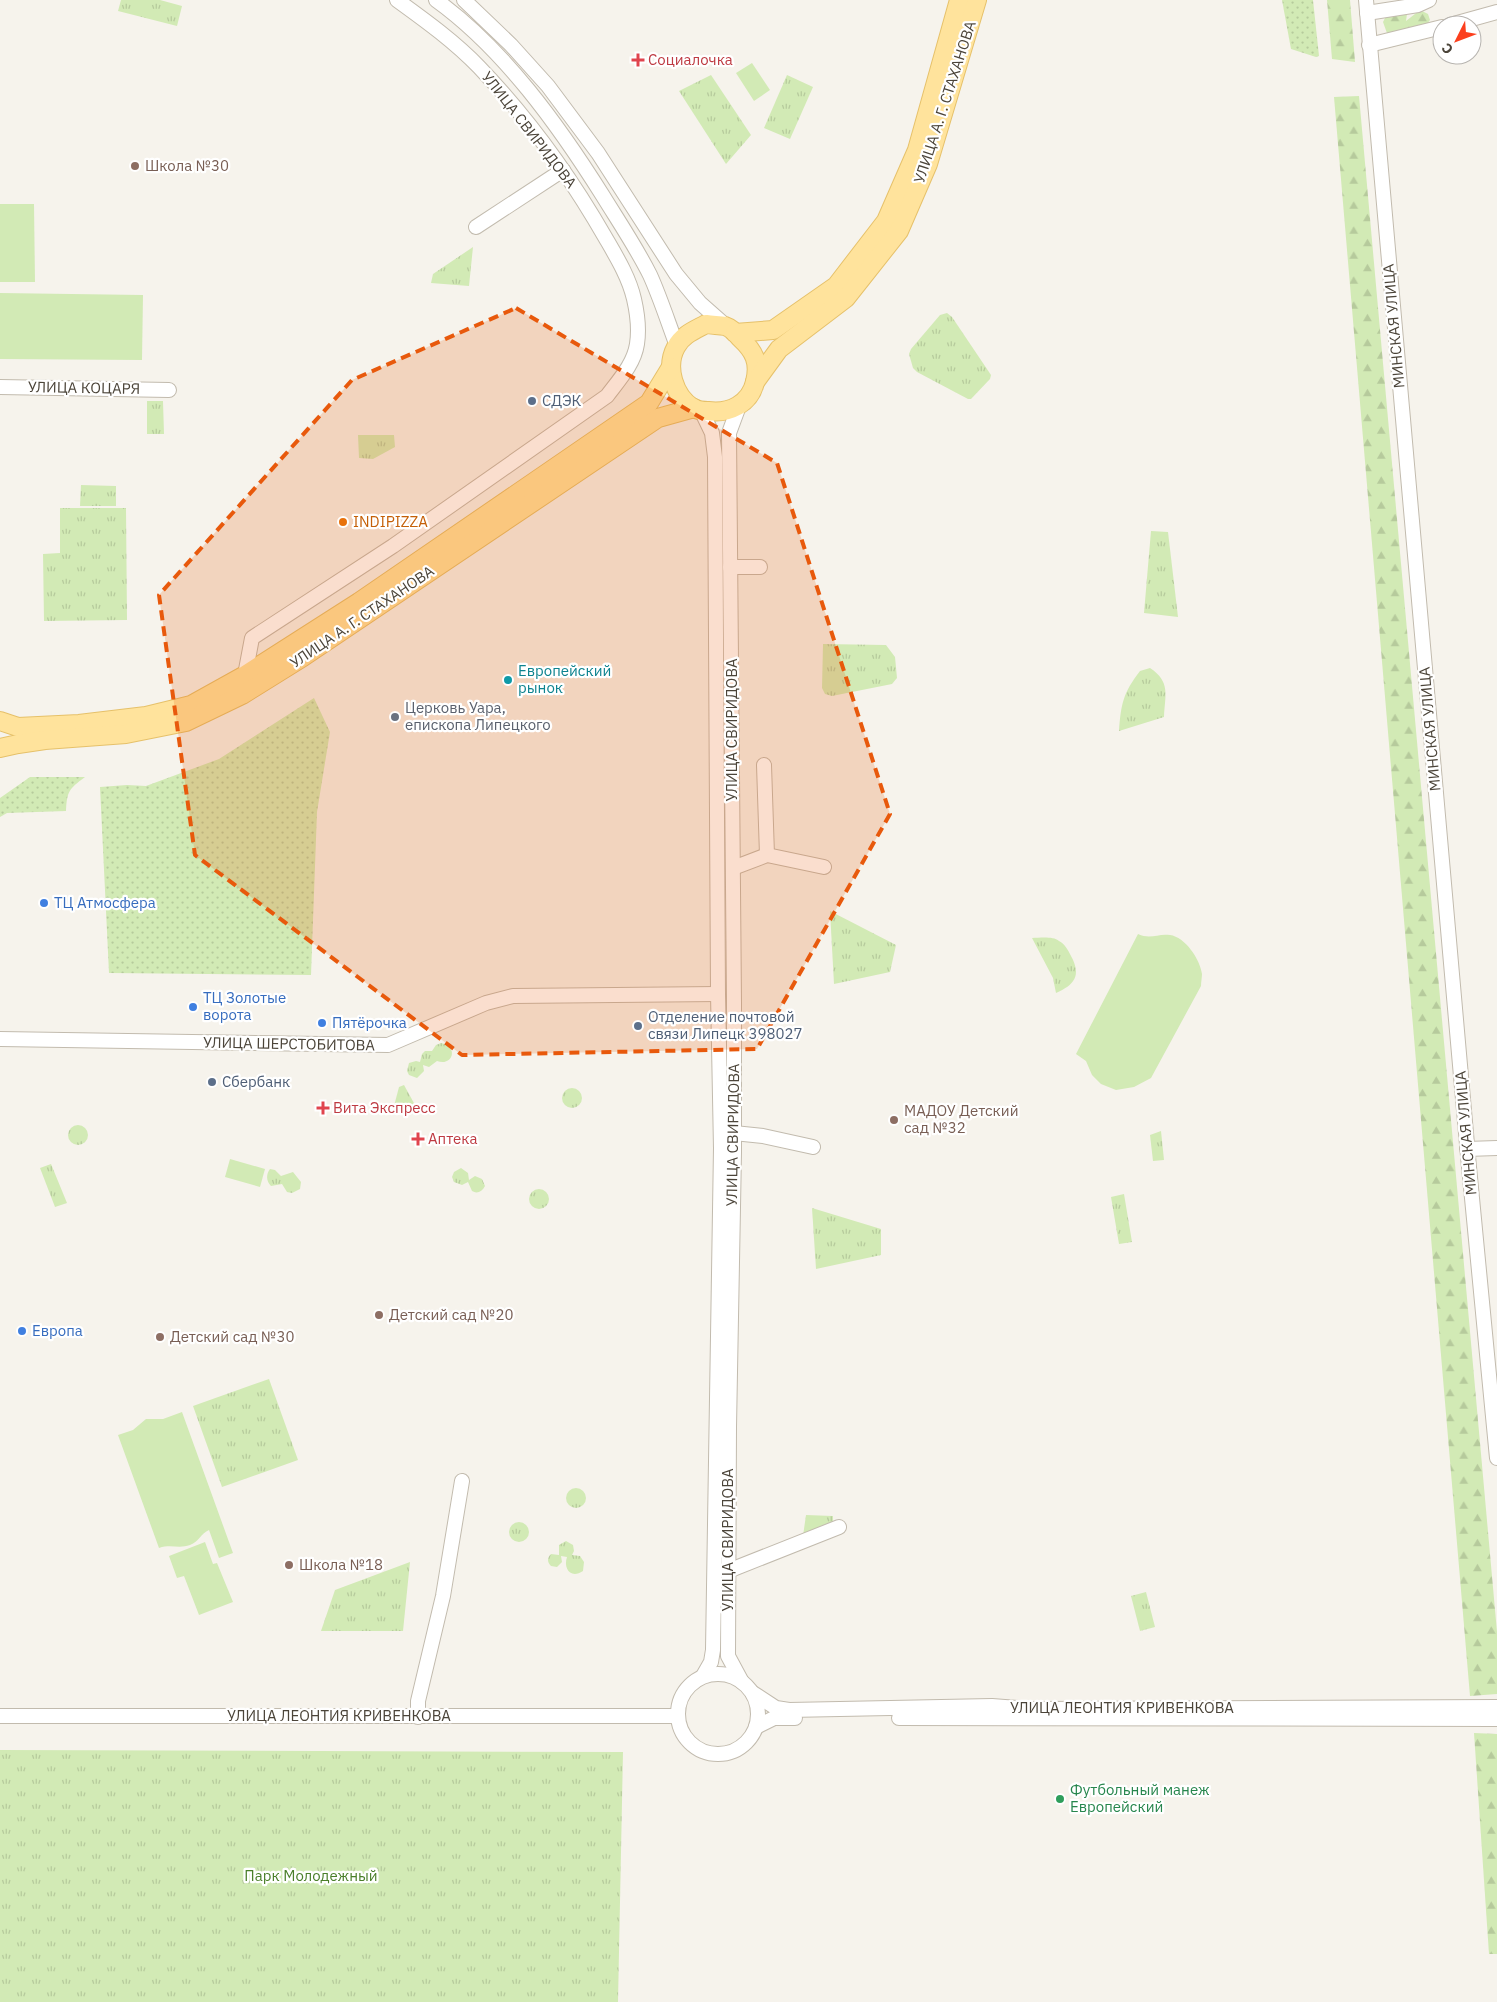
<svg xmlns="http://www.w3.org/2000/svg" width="1497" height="2002" viewBox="0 0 1497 2002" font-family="'IBM Plex Sans',sans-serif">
<defs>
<pattern id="grass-dots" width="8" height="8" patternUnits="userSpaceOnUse" patternTransform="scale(1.25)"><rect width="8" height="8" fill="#d2eab5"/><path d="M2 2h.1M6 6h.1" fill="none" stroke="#b6ca9c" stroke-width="1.8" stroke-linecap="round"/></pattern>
<pattern id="forest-firs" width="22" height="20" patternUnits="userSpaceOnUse" patternTransform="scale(1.25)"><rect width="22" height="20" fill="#d2eab5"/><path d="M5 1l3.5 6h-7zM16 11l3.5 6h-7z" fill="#b6ca9c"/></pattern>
<pattern id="park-tufts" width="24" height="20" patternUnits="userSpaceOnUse" patternTransform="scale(1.25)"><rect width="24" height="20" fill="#d2eab5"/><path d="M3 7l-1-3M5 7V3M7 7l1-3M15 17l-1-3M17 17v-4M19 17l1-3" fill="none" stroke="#b6ca9c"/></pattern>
</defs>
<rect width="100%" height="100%" fill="#f6f3ec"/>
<g fill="url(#grass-dots)">
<polygon points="1282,0 1313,0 1319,56 1316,57 1291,49"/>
<polygon points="314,698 330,732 317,812 311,975 109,973 100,787 127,785 146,786 219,759"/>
<path d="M 30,777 L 85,777 C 69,789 67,791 66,811 L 7,813 L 0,817 L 0,798 Z"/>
</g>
<g fill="url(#forest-firs)">
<polygon points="1327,0 1350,0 1355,62 1332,59"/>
<polygon points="1420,10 1428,14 1430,20 1427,24 1388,36 1383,22 1386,16 1404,13 1407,14 1406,21"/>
<polygon points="1359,96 1497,1632 1497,1694 1470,1696 1334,97"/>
<polygon points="1474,1733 1497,1734 1497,1954 1489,1954"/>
</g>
<g fill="url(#park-tufts)">
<polygon points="121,0 160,0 182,6 177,26 118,11"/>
<polygon points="711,75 751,135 726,164 679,91"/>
<polygon points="787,75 813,87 790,139 764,128"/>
<polygon points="473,247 469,286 431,283 433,274"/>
<polygon points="947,313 952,317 991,375 990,379 971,399 968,399 917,372 913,368 909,354 911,349 940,315"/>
<polygon points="147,401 163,401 164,434 147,434"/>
<polygon points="358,435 394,435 395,447 373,459 359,458"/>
<polygon points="81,485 116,486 116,506 80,506"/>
<polygon points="60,508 126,508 127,620 44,621 43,554 60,553"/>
<polygon points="1151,531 1168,532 1178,617 1144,613"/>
<polygon points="823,644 886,645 895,657 897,678 892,684 832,696 825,694 822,688"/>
<path d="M 1150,668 C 1171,682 1165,695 1164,717 L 1119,731 C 1121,704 1123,693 1140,671 Z"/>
<polygon points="830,911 896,945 890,972 834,984"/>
<path d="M 1032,938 C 1040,938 1053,936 1059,941 C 1065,944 1068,950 1071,956 C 1082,976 1074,985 1056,993 L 1053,978 Z"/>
<path d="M 441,1043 C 459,1046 453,1067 437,1061 L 429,1067 L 423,1065 L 424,1071 L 417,1078 L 409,1075 L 407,1071 L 409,1063 L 416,1061 L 420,1062 L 422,1054 L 425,1051 L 432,1051 L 436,1045 Z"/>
<polygon points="404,1085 420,1114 394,1106 399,1087"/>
<circle cx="572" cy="1098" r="10"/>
<circle cx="78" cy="1135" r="10"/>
<polygon points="1161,1131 1164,1160 1153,1161 1150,1135"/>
<polygon points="51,1164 67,1203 55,1207 40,1168"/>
<path d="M 461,1168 L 468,1173 L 469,1180 L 475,1176 L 482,1179 L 485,1186 C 482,1192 477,1194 472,1191 L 468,1182 L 462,1185 L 454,1182 L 452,1177 L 454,1172 Z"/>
<path d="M 270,1169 L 275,1170 L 281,1176 L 293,1172 L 301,1182 L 300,1189 L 292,1193 L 287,1192 L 282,1184 L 271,1186 C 266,1181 266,1174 270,1169 Z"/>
<circle cx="539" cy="1199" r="10"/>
<polygon points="1124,1194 1132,1242 1119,1244 1111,1197"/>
<polygon points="812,1208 881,1229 881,1255 816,1269"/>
<polygon points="269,1379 298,1460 222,1487 193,1406"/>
<circle cx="576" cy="1498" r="10"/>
<polygon points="806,1515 833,1516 833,1524 803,1536"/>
<circle cx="519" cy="1532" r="10"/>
<path d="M 566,1541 L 573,1545 L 574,1551 L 572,1555 L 580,1556 L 584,1562 L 583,1571 C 571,1579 563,1569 567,1557 L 561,1556 L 562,1562 L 557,1567 L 551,1566 C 547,1562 547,1558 551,1554 L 559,1555 L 559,1545 Z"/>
<polygon points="410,1562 403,1631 321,1631 335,1590"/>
<polygon points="1146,1592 1155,1627 1140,1631 1131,1596"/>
<polygon points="0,1750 623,1752 618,2002 0,2002"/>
</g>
<g fill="#d2eab5">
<polygon points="752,63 770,90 754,101 736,73"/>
<polygon points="34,204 35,282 0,282 0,204"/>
<polygon points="0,293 143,295 142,360 0,359"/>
<path d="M 1138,934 C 1151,940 1158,933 1170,935 C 1185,937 1200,959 1202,974 C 1202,977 1201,982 1201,986 L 1151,1078 L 1134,1087 L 1116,1090 L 1101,1084 L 1092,1075 L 1086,1061 L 1076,1054 Z"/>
<polygon points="230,1159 265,1169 260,1187 225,1177"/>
<path d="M 182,1412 L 233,1553 L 219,1558 L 209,1530 C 201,1533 199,1542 190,1545 C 179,1549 171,1544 159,1548 L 118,1435 L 133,1430 L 146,1419 L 163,1419 Z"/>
<polygon points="205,1542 213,1564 217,1563 233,1602 199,1615 184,1576 177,1578 169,1556"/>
</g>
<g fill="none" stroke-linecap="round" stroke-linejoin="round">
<defs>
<g id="minor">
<path d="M 436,0 C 504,49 559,126 603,196 C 619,222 636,247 650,275 C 660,297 668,322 677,346"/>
<polyline points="464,0 511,45 548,86 598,153 676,274 700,303 726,326"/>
<polyline points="1366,0 1469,1167 1497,1458"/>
<polyline points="1367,13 1418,5 1429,0"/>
<polyline points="1450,25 1497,12"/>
<polyline points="1369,45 1442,27"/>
<polyline points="476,227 563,170"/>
<polyline points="0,387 169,390"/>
<polyline points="739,406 729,433 734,1002 734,1152 729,1427 728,1656 742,1682"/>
<polyline points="701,410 712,433 715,457 718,994 721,1148 713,1650 711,1662 703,1676"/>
<polyline points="730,567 760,567"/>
<path d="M 245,675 L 252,638 L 393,546 L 607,396 C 619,380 634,364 637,344 C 639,331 637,312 634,299 C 629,277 616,256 605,237 C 570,176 528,118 479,67 C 455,42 426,21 397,0"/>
<polyline points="764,765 767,855"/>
<polyline points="733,868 767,855 824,867"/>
<polyline points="0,1039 388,1045 486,1003 513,996 718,994"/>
<polyline points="734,1133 763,1136 813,1147"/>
<polyline points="1467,1149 1497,1148"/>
<polyline points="728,1571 839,1527"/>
<circle cx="718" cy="1714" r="40"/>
<polyline points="753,1693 776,1708 789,1710 992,1706 1033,1709 1497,1707"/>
<polyline points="0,1716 678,1716"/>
<polyline points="418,1717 418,1701 443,1596 462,1481"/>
<polyline points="899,1718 1497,1719"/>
<polyline points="756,1727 774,1718 795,1718"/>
</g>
<g id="major">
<path d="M 706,324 C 712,325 719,325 725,326 C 731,328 736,333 740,338 C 754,351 760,362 755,382 C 750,404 729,414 708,411 C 703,411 697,410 693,408 C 674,396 665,367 676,347 C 682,335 695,330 706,324 Z"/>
<polyline points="735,333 773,330 836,286 886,221 917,150 959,0"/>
<polyline points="755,382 779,349 846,298 899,231 928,164 977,0"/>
<polyline points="0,721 18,727 79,724 146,716 191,705 245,675 359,602 649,403 671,367"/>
<polyline points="0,748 18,744 45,740 126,734 186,722 242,695 303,657 658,418 694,408"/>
</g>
</defs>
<use href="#minor" stroke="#c2bbae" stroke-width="16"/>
<use href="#major" stroke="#e6c16a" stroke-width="20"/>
<use href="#minor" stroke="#fff" stroke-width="14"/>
<use href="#major" stroke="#ffe39c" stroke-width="18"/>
</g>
<path fill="#e8590c" fill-opacity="0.2" stroke="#e8590c" stroke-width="4" stroke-dasharray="10 6" stroke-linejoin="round" d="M 516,308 L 777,463 L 890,814 L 757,1049 L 462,1055 L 195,855 L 159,595 L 352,380 Z"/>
<g fill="#e0444e" stroke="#fff" stroke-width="2">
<path d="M635.5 52.5h5v5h5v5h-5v5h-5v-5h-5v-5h5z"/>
<path d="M320.5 1100.5h5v5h5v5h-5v5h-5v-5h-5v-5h5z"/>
<path d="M415.5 1131.5h5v5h5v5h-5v5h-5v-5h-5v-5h5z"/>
</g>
<g fill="#8d6e63" stroke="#fff" stroke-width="2">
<circle cx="135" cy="166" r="5"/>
<circle cx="894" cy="1120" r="5"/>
<circle cx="379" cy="1315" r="5"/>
<circle cx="160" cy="1337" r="5"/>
<circle cx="289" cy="1565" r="5"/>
</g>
<g fill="#5c6f8a" stroke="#fff" stroke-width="2">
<circle cx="532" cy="401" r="5"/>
<circle cx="638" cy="1026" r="5"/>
<circle cx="212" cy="1082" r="5"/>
</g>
<circle fill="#e8710a" stroke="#fff" stroke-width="2" cx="343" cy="522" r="5"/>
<circle fill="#0f9aa8" stroke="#fff" stroke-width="2" cx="508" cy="680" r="5"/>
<circle fill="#6b7280" stroke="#fff" stroke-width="2" cx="395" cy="717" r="5"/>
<g fill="#3f7fe0" stroke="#fff" stroke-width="2">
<circle cx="44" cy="903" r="5"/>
<circle cx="193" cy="1007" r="5"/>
<circle cx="322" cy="1023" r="5"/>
<circle cx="22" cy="1331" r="5"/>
</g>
<circle fill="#2e9e5b" stroke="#fff" stroke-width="2" cx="1060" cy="1799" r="5"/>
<g text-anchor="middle" stroke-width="4.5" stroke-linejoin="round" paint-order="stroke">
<g font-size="15" fill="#be3a42" stroke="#fff" text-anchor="start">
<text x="648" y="65">Социалочка</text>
<text x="333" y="1113">Вита Экспресс</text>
<text x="428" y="1144">Аптека</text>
</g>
<g font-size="15" fill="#4b4439" stroke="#fff">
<text transform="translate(945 102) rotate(-72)" y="5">УЛИЦА А. Г. СТАХАНОВА</text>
<text transform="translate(529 130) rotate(52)" y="5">УЛИЦА СВИРИДОВА</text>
<text transform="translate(1394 326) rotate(-95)" y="5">МИНСКАЯ УЛИЦА</text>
<text transform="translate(84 388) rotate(1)" y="5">УЛИЦА КОЦАРЯ</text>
<text transform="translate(362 617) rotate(-34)" y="5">УЛИЦА А. Г. СТАХАНОВА</text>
<text transform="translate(1430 729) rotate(-95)" y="5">МИНСКАЯ УЛИЦА</text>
<text transform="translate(732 730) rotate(-90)" y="5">УЛИЦА СВИРИДОВА</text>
<text transform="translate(289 1044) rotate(1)" y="5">УЛИЦА ШЕРСТОБИТОВА</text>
<text transform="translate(1466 1133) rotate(-95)" y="5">МИНСКАЯ УЛИЦА</text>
<text transform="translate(733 1135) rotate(-89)" y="5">УЛИЦА СВИРИДОВА</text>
<text transform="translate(728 1540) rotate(-90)" y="5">УЛИЦА СВИРИДОВА</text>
<text x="1122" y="1713">УЛИЦА ЛЕОНТИЯ КРИВЕНКОВА</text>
<text x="339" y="1721">УЛИЦА ЛЕОНТИЯ КРИВЕНКОВА</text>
</g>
<g font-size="15" fill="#785e54" stroke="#fff" text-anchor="start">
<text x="145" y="171">Школа №30</text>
<text x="904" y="1116">МАДОУ Детский<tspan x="904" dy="17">сад №32</tspan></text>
<text x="389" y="1320">Детский сад №20</text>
<text x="170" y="1342">Детский сад №30</text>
<text x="299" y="1570">Школа №18</text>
</g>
<g font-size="15" fill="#4e5e75" stroke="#fff" text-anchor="start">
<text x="542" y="406">СДЭК</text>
<text x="648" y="1022">Отделение почтовой<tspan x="648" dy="17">связи Липецк 398027</tspan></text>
<text x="222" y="1087">Сбербанк</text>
</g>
<g font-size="15" fill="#c56008" stroke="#fff" text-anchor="start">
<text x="353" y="527">INDIPIZZA</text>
</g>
<g font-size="15" fill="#0d838f" stroke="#fff" text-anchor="start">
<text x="518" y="676">Европейский<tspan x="518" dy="17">рынок</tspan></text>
</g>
<g font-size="15" fill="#5b616d" stroke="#fff" text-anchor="start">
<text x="405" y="713">Церковь Уара,<tspan x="405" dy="17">епископа Липецкого</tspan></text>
</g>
<g font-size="15" fill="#366cbe" stroke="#fff" text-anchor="start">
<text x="54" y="908">ТЦ Атмосфера</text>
<text x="203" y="1003">ТЦ Золотые<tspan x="203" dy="17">ворота</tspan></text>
<text x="332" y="1028">Пятёрочка</text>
<text x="32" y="1336">Европа</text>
</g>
<g font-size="15" fill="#27864d" stroke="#fff" text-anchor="start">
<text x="1070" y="1795">Футбольный манеж<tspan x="1070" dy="17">Европейский</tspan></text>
</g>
<g font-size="15" fill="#4a7f2a" stroke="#fff">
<text x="311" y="1881">Парк Молодежный</text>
</g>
</g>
<g transform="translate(1457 40) rotate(228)"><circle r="24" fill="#ffffff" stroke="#b7b4b0"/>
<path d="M0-4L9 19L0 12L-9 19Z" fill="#fc3f1d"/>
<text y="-8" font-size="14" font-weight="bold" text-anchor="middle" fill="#4b4439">С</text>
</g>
</svg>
